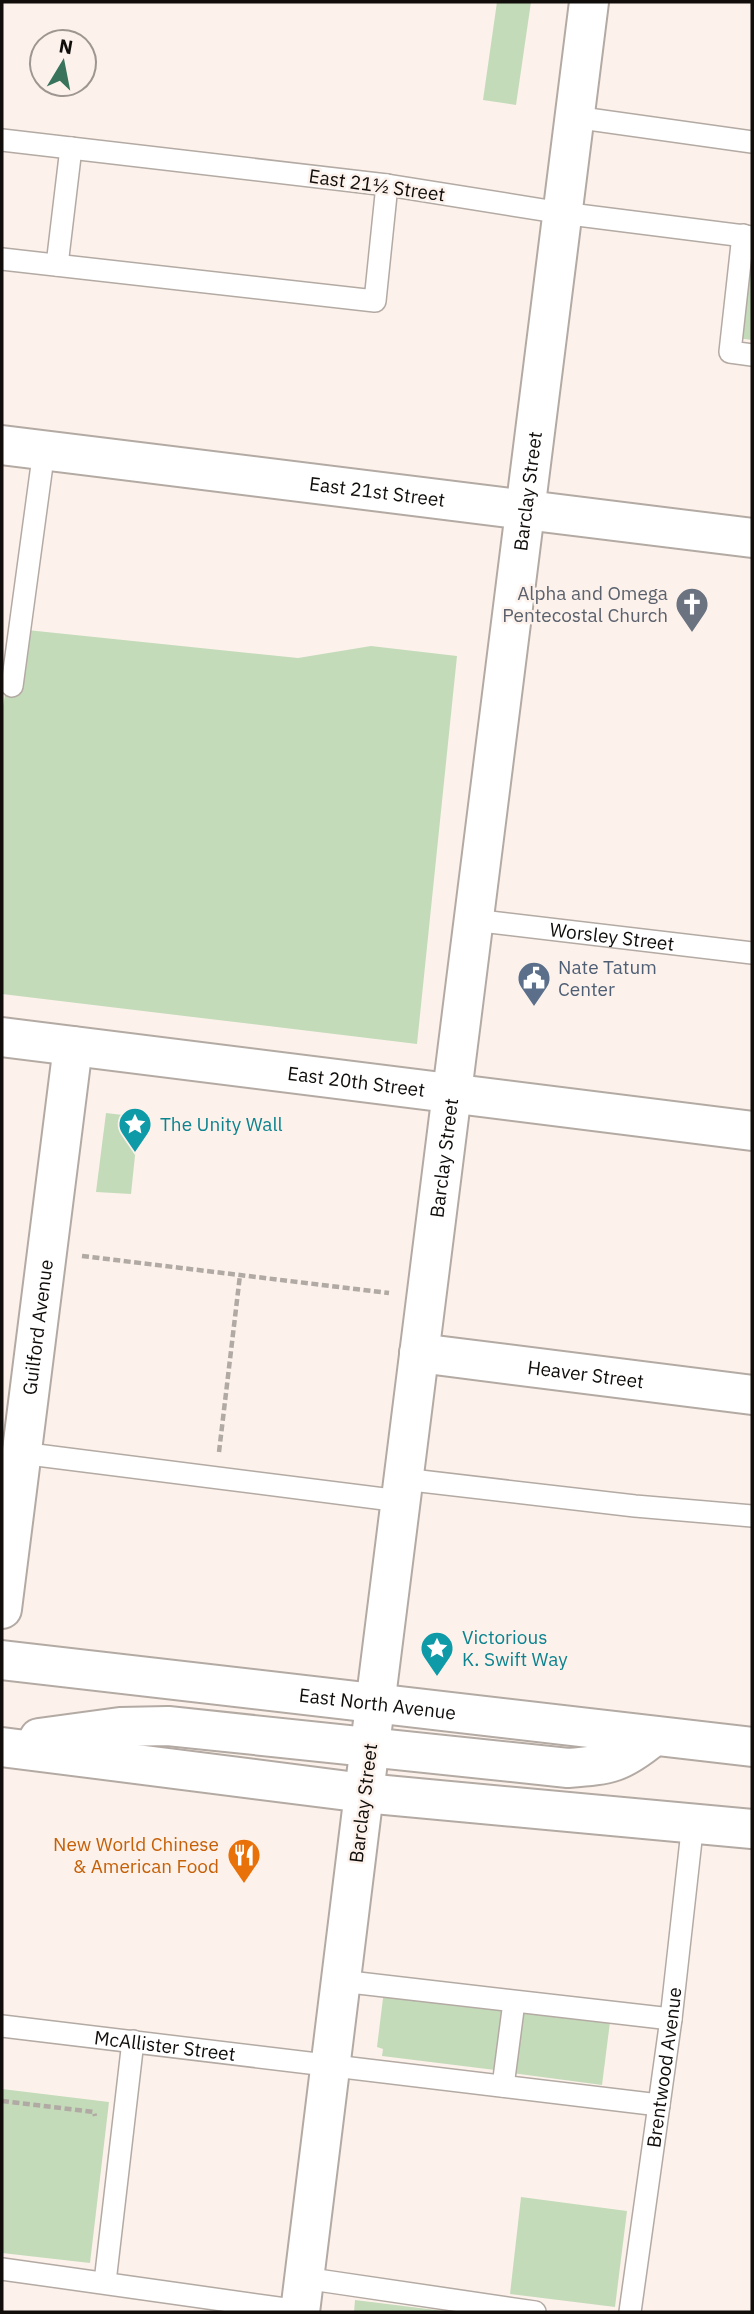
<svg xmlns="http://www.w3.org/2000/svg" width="754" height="2314" viewBox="0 0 754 2314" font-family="'IBM Plex Sans',sans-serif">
<rect width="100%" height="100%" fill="#fcf2eb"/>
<g fill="#c4dbba">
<polygon points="497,2 531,2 516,105 483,100"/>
<polygon points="746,248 752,249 752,340 737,338"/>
<polygon points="27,630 298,658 371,646 457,656 417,1044 2,994 2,711 15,641"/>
<polygon points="106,1113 139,1117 131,1194 96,1192"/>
<polygon points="384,1990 503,2005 495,2070 382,2056 383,2049 377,2047"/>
<polygon points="513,2010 610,2022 602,2085 505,2072"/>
<polygon points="2,2089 109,2102 90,2263 2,2253"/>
<polygon points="521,2197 627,2211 615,2307 510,2294"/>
<polygon points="355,2300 452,2312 354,2312"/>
</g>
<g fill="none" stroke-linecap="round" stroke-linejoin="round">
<defs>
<g id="lane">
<polyline points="574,117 752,142"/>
<polyline points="2,140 387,185 562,213 752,237"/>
<polyline points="743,235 730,352 752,355"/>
<polyline points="2,259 375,301 387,185"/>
<polyline points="57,265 71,148"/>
<polyline points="12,686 44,450"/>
<path id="s1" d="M 473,920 L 752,953"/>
<polyline points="21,1453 400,1501"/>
<polyline points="403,1479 635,1506 752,1516"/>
<polyline points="341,1981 671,2019"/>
<path id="s2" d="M 2,2026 L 659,2105"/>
<polyline points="503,2086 514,2002"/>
<polyline points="2,2269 300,2311"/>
<polyline points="304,2278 535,2312"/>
<polyline points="105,2282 133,2041"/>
<path id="s3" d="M 630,2312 L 671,2019 L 693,1822"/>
</g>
<g id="street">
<path id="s4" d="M 2,445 L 752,538"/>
<path id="s5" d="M 2,1037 L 752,1131"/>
<path id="s6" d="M 419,1353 L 752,1395"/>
<path id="s7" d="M 2,1609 L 73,1046"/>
<polyline points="300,2312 364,1793"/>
</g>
<g id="secondary">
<path id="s8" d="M 364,1793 L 589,2"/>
</g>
<g id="primary">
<path id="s9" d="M 2,1660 L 752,1747"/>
<path d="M 39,1738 L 120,1727 L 168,1726 L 568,1768 C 611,1765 621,1763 654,1736"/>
<polyline points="2,1747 364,1793 752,1829"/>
</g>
</defs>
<use href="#lane" stroke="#b4aaa4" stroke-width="24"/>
<use href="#street" stroke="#b4aaa4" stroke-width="42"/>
<use href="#secondary" stroke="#b4aaa4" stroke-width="42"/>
<use href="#primary" stroke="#b4aaa4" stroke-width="42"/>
<g stroke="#b1a9a4" stroke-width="4.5" stroke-dasharray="7 3.5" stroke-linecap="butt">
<polyline points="82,1256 389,1293"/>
<polyline points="219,1452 240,1275"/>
<polyline points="2,2101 94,2112 95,2116"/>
</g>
<use href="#lane" stroke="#fff" stroke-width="21"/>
<use href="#street" stroke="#fff" stroke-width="38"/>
<use href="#secondary" stroke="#fff" stroke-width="38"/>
<use href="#primary" stroke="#fff" stroke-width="38"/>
</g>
<defs>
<symbol id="church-pin" viewBox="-11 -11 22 30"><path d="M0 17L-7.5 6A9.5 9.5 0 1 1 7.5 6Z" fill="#6b7280" stroke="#fcf2eb"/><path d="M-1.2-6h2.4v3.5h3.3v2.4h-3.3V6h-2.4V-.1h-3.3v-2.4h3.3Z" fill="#fff"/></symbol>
<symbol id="civic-pin" viewBox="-11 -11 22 30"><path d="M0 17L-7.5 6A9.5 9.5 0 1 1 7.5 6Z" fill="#5c6f8a" stroke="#fcf2eb"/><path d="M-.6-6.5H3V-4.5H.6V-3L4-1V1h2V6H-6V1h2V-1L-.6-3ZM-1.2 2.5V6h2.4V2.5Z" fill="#fff"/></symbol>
<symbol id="sight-pin" viewBox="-11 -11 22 30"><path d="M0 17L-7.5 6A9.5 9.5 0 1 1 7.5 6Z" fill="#0f9aa8" stroke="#fcf2eb"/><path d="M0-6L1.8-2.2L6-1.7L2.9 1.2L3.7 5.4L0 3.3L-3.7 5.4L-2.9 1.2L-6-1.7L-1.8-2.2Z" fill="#fff"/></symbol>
<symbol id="restaurant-pin" viewBox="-11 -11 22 30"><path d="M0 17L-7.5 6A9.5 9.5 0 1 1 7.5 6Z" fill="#e8710a" stroke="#fcf2eb"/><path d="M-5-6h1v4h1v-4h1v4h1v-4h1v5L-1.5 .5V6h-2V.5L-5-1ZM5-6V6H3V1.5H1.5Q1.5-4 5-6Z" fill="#fff"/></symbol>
</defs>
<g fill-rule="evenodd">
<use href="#church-pin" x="673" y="585" width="38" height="52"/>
<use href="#civic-pin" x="515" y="959" width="38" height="52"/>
<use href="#sight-pin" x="116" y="1105" width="38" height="52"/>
<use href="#sight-pin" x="418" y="1629" width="38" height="52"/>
<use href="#restaurant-pin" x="225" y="1836" width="38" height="52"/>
</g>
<g text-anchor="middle" stroke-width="5" stroke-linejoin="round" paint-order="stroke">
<g font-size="19" fill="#100d0b" stroke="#fcf2eb">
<text transform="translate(377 185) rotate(8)" y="7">East 21½ Street</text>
<text dy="7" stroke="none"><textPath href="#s8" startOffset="1312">Barclay Street</textPath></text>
<text dy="7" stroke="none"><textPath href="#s4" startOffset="378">East 21st Street</textPath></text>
<text dy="7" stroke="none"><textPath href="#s1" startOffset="140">Worsley Street</textPath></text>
<text dy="7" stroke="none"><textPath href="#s5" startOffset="357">East 20th Street</textPath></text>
<text dy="7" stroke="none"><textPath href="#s8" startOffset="640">Barclay Street</textPath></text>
<text dy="7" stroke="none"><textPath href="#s7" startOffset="284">Guilford Avenue</textPath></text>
<text dy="7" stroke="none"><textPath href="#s6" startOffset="168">Heaver Street</textPath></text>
<text dy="7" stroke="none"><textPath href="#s9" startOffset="378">East North Avenue</textPath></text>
<text transform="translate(363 1803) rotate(-83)" y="7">Barclay Street</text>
<text dy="7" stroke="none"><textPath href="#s2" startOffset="164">McAllister Street</textPath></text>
<text dy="7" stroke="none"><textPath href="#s3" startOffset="247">Brentwood Avenue</textPath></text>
</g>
<g font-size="19" fill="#5b616d" stroke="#fcf2eb" text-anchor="end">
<text x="668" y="600">Alpha and Omega<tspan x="668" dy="22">Pentecostal Church</tspan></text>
</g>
<g font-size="19" fill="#4e5e75" stroke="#fcf2eb" text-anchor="start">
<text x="558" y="974">Nate Tatum<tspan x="558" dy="22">Center</tspan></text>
</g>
<g font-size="19" fill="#0d838f" stroke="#fcf2eb" text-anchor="start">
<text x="160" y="1131">The Unity Wall</text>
<text x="462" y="1644">Victorious<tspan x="462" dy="22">K. Swift Way</tspan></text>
</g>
<g font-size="19" fill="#c56008" stroke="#fcf2eb" text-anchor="end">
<text x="219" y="1851">New World Chinese<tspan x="219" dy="22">&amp; American Food</tspan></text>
</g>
</g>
<rect width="754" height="2314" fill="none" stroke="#100d0b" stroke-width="7"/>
<g transform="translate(63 63) rotate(10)"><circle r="33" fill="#fcf2eb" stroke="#9e9691" stroke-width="2"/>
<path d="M0-5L12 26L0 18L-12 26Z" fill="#39735c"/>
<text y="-10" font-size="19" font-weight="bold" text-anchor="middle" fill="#100d0b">N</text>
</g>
</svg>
